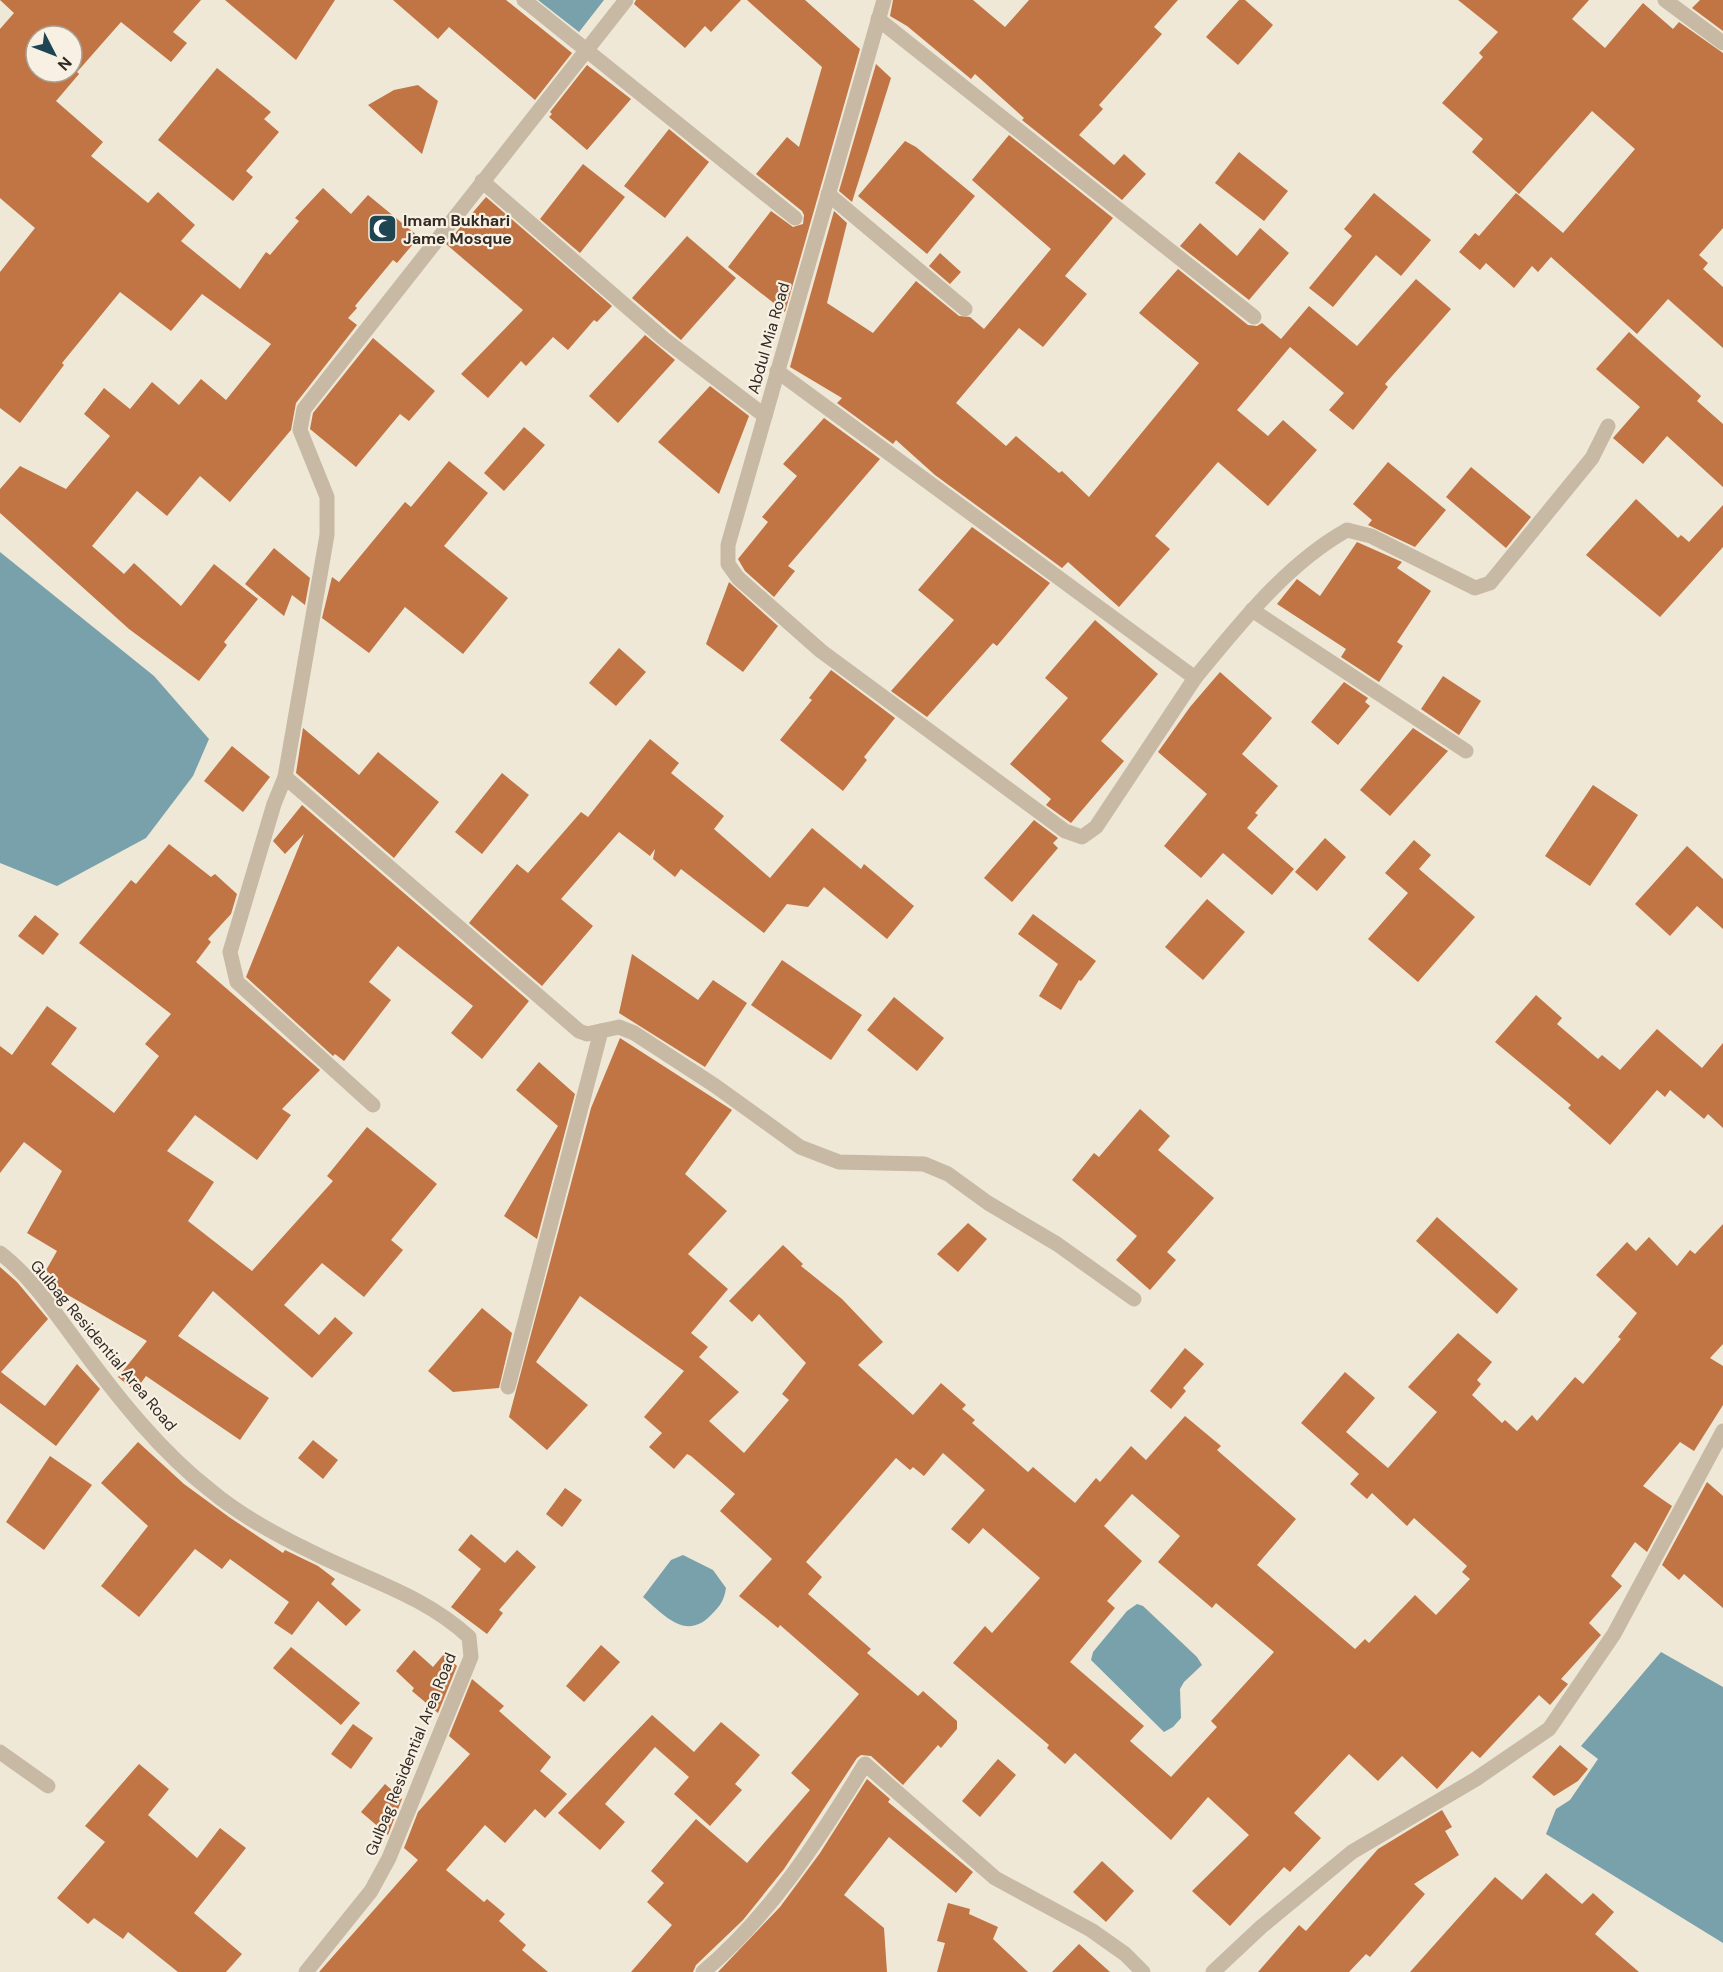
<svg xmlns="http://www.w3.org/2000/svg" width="1723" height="1972" viewBox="0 0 1723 1972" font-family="'DM Sans',sans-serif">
<rect width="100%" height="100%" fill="#efe8d7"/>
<g fill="#78a1ab">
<polygon points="538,0 604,0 579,32"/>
<polygon points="0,552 154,676 209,739 193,776 146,838 57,886 0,863"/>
<path d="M 683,1555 L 713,1570 L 726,1588 C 724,1601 720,1606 710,1616 C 685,1641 663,1614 643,1597 L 671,1560 Z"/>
<polygon points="1137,1604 1143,1606 1197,1657 1202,1665 1184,1682 1180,1689 1181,1718 1173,1727 1164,1732 1091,1660 1093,1652 1127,1611"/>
<polygon points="1661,1652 1723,1687 1723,1943 1546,1834 1556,1809 1570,1800 1598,1759 1581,1746"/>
</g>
<g fill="#c17444" fill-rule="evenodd">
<path d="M 0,0 L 201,0 L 173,32 L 187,43 L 171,62 L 121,22 L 77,72 L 79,74 L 56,101 L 103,142 L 91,156 L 148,203 L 158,192 L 195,225 L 181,241 L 240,289 L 266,252 L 270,255 L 299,221 L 295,218 L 323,188 L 351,214 L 368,195 L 419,237 L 397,263 L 393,260 L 355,306 L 357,308 L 348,318 L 357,325 L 296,403 L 291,430 L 230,502 L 200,476 L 167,516 L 137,491 L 92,546 L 124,574 L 134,563 L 181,606 L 214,564 L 258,599 L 224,642 L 227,645 L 199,681 L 129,629 L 0,513 L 0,489 L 20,466 L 66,489 L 110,436 L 84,414 L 104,388 L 130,409 L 152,382 L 179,405 L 201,379 L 226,400 L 271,344 L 202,294 L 171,331 L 120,292 L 62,363 L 64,365 L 20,423 L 0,408 L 0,272 L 35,228 L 0,198 L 0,29 L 14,13 ZM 36,36 L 72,36 L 72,72 L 36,72 Z"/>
<polygon points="225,0 335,0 296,60"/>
<polygon points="393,0 506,0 572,53 535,100 449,27 438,39"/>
<polygon points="636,0 741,0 711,32 705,26 685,48 634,4"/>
<polygon points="747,0 805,0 860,49 785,312 728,267 771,211 793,227 803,224 804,215 802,211 756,174 787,137 799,147 822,67"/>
<polygon points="893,0 973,0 1005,27 1029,0 1178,0 1154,27 1162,34 1099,105 1103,109 1079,135 1114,165 1124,154 1146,174 1122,200 1022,120 1024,118 975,74 971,79 907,26 890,16"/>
<polygon points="1239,0 1245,0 1273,25 1238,65 1206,37"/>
<polygon points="1458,0 1589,0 1572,19 1605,48 1643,3 1673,29 1679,22 1723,53 1723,228 1699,255 1708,263 1703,269 1723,287 1723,348 1668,299 1637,334 1551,257 1538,272 1532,266 1514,288 1486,263 1480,270 1459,252 1475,233 1479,236 1516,193 1563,233 1635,149 1592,111 1519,194 1472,152 1483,139 1442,103 1483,57 1479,53 1498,32"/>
<polygon points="1700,0 1723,0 1723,31 1692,8"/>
<polygon points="876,64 891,78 852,202 839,191"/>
<polygon points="587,65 631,99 587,150 549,117 552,114 550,112"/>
<polygon points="217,68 271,112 264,119 279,132 246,171 253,177 233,201 158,140"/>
<polygon points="418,85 438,101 422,154 368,105 394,90"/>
<polygon points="669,129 709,162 665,218 624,186"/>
<polygon points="1009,135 1113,218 1065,276 1087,294 1043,347 1019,328 956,403 1006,446 1016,436 1059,473 1062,471 1089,497 1199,363 1139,313 1178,269 1248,325 1257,326 1262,323 1281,339 1309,306 1357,346 1416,279 1451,309 1385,384 1388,387 1353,430 1329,410 1344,393 1290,347 1237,410 1268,436 1283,420 1317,450 1268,506 1218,462 1155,536 1170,549 1119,607 1068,562 1062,568 935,475 896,440 893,444 837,403 842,398 790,367 834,211 847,223 827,303 873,333 916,281 959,316 970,317 984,329 1051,249 972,180"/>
<polygon points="905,141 916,147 975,196 927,254 858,196"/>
<polygon points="1239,152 1288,191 1264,221 1215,183"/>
<polygon points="583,164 625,197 580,253 540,219"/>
<polygon points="1374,193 1431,240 1401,276 1376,255 1333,307 1309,288 1352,236 1344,229"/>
<polygon points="486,197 612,306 597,322 594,320 568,350 553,337 526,366 521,361 488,398 461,374 523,310 446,244"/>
<polygon points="1200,223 1237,256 1260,228 1289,253 1249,300 1180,246"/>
<polygon points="687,236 736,278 681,340 632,298"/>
<polygon points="940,253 961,272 950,284 929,266"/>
<polygon points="1629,332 1701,396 1697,401 1723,424 1723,487 1667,436 1643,464 1613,438 1640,407 1596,369"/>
<polygon points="645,335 675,360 618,423 589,396"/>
<polygon points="373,338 435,391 409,421 400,414 356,467 310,429 313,413"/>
<polygon points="710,386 749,416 719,494 658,442"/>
<polygon points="824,418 880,459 788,566 795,571 774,597 745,571 738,559 768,522 762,517 797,476 783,464"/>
<polygon points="524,427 545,445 504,491 484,473"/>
<polygon points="449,461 488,493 444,546 508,598 463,654 405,607 369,653 322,618 332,577 339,582 405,502 411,507"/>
<polygon points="1388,462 1446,510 1415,547 1368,525 1372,520 1353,504"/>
<polygon points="1471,467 1531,517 1506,548 1446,497"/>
<polygon points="1636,499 1678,538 1681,535 1689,542 1723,505 1723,547 1660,617 1586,555"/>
<polygon points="972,527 1050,583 997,646 993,643 927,717 891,691 954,620 918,590"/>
<polygon points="1357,542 1402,562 1397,568 1431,591 1397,642 1403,646 1379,682 1341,657 1346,649 1277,604 1297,579 1320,596"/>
<polygon points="274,548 310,578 305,605 292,595 284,616 245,584"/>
<polygon points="729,582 778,626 743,672 706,644"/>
<polygon points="1095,620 1158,674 1101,741 1124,761 1071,823 1046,805 1051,799 1010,764 1068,698 1045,678"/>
<polygon points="619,648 646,672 616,706 589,683"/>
<polygon points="831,670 895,718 864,757 867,760 843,791 780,740 812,700 809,698"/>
<polygon points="1220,672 1272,718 1242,754 1278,786 1255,813 1258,815 1247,828 1294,869 1272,895 1223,853 1201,878 1164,846 1207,794 1158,752 1190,707"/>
<polygon points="1443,676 1481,701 1459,735 1421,709"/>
<polygon points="1344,682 1368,698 1365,702 1370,706 1338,745 1311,722"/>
<polygon points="303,728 359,775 378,752 439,802 394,858 296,773"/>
<polygon points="1413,728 1448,751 1390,816 1360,790"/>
<polygon points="650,739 679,763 671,773 724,816 714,829 770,878 812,828 861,869 864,864 914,906 887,939 824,887 808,907 787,904 764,933 681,869 675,877 653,859 655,849 650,856 619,832 561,899 593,926 542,986 469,923 517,864 528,873 581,812 588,817"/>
<polygon points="232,746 270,777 243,812 204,781"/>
<polygon points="502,773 529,795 482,854 455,832"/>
<polygon points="1593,785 1638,815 1590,886 1545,856"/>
<polygon points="302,805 529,1001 482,1059 451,1033 473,1006 398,946 369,982 391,1000 344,1061 335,1054 333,1056 246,977 304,834 285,854 273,841"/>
<polygon points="1034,820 1058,838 1053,843 1058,848 1012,902 984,878"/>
<polygon points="1325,838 1346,857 1317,891 1295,872"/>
<polygon points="1414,840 1431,855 1419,869 1475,917 1418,982 1368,939 1408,893 1385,873"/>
<polygon points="169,844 211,877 215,874 237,894 231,914 208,939 211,942 196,962 320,1070 282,1109 291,1115 257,1160 195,1115 167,1151 214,1182 188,1221 252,1271 333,1181 327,1176 367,1127 437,1184 391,1240 403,1250 364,1297 322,1263 284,1305 319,1335 335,1317 353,1333 312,1378 213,1291 178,1336 269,1398 240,1440 146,1376 135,1391 118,1377 147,1341 68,1295 61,1304 41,1279 57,1251 27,1233 62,1171 24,1142 0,1173 0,1046 12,1055 47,1006 77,1028 51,1064 114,1113 159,1056 145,1044 171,1014 79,943 131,880 136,884"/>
<polygon points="1687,846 1723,879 1723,929 1697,906 1670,936 1635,904"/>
<polygon points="1207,899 1245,932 1203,980 1165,947"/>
<polygon points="1033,914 1096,961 1081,981 1079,980 1061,1010 1039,996 1058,964 1018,934"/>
<polygon points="35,915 59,934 43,955 18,936"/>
<polygon points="632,954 698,1000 713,980 747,1003 705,1067 619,1013"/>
<polygon points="782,960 862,1015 831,1060 751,1005"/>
<polygon points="1536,995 1562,1018 1557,1024 1598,1059 1602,1055 1620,1070 1657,1029 1702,1068 1723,1043 1723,1128 1708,1114 1704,1119 1670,1090 1665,1097 1657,1090 1610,1145 1568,1108 1571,1105 1495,1042"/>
<polygon points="894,997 944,1038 917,1071 867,1030"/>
<path d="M 620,1038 L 732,1110 L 685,1174 L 727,1211 L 688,1254 L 728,1289 L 691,1333 L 708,1347 L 699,1357 L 739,1392 L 709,1421 L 744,1453 L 789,1400 L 782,1394 L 806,1363 L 759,1314 L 752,1322 L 729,1301 L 783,1245 L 803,1264 L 801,1266 L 842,1299 L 883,1342 L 858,1365 L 913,1415 L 941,1383 L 966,1405 L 962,1409 L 975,1420 L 972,1423 L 1028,1472 L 1033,1467 L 1075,1503 L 1096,1478 L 1100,1482 L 1131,1446 L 1146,1460 L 1185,1416 L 1221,1446 L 1217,1450 L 1296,1519 L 1257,1565 L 1355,1649 L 1365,1639 L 1369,1643 L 1415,1595 L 1436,1615 L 1470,1579 L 1462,1572 L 1467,1566 L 1414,1518 L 1407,1526 L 1372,1493 L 1367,1499 L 1350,1484 L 1359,1474 L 1301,1423 L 1345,1372 L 1375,1398 L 1346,1432 L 1388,1468 L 1437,1412 L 1408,1387 L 1458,1333 L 1492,1362 L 1477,1380 L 1481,1384 L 1472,1395 L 1502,1423 L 1505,1420 L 1517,1431 L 1532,1415 L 1537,1421 L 1575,1377 L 1583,1384 L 1621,1339 L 1618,1337 L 1637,1313 L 1596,1275 L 1627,1242 L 1636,1251 L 1649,1237 L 1677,1266 L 1690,1250 L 1695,1254 L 1723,1224 L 1723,1344 L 1710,1358 L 1723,1366 L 1723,1405 L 1694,1451 L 1680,1442 L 1643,1486 L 1672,1506 L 1647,1552 L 1635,1542 L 1611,1576 L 1622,1586 L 1589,1623 L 1601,1635 L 1561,1679 L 1568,1684 L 1550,1705 L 1539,1695 L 1480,1758 L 1472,1751 L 1437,1789 L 1402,1756 L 1378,1781 L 1349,1754 L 1294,1813 L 1321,1838 L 1290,1872 L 1284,1867 L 1230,1926 L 1192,1891 L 1249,1835 L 1208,1797 L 1171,1840 L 1075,1753 L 1065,1764 L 1047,1748 L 1049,1745 L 953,1663 L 985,1626 L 992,1633 L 1040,1578 L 983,1528 L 969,1544 L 951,1529 L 985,1490 L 943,1453 L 924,1476 L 913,1467 L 910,1470 L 896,1458 L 806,1562 L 822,1577 L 808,1594 L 871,1649 L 867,1653 L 918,1696 L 923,1691 L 957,1721 L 957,1729 L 941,1748 L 938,1745 L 903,1785 L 871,1756 L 861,1755 L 857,1758 L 784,1869 L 743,1920 L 696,1965 L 693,1972 L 631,1972 L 672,1925 L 647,1902 L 664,1883 L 651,1871 L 696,1819 L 747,1863 L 810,1790 L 791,1773 L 859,1694 L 780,1625 L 778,1628 L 739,1596 L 772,1559 L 720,1511 L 735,1494 L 691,1456 L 687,1454 L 674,1469 L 649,1447 L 662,1433 L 644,1417 L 684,1371 L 580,1296 L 536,1362 L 588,1405 L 547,1450 L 509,1417 L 591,1108 ZM 1132,1494 L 1180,1536 L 1158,1562 L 1212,1608 L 1216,1603 L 1274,1652 L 1211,1721 L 1217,1727 L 1171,1777 L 1130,1741 L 1144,1726 L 1070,1662 L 1115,1608 L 1107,1601 L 1142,1561 L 1104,1526 Z"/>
<polygon points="539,1062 575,1094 537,1239 504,1216 558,1126 516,1090"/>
<polygon points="1140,1109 1170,1136 1158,1150 1214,1198 1167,1252 1176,1260 1150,1290 1116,1260 1137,1236 1072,1180 1094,1153 1099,1157"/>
<polygon points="1437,1217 1518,1289 1497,1314 1416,1241"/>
<polygon points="968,1223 987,1239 958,1272 937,1254"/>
<polygon points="0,1267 17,1282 48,1319 1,1372 45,1406 77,1364 100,1389 56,1446 0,1403"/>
<polygon points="482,1308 512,1333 499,1388 453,1392 428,1371"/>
<polygon points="1185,1348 1204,1364 1183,1388 1186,1391 1171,1409 1150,1391"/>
<polygon points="313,1440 338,1460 323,1479 298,1458"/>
<polygon points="138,1442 184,1484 229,1517 283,1553 285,1550 318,1566 335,1579 331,1584 361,1610 346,1626 318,1601 292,1635 274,1623 289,1602 230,1559 222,1569 195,1549 139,1617 101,1586 148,1526 101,1483"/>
<polygon points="50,1456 92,1485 44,1550 6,1522"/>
<polygon points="1707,1482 1723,1496 1723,1608 1684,1574 1679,1580 1662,1565"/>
<polygon points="565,1488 582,1500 562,1527 546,1514"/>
<polygon points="471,1534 505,1563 517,1550 536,1567 499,1610 503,1613 487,1634 451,1607 481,1569 458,1550"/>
<polygon points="601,1645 620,1662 584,1702 566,1686"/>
<polygon points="291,1647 360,1703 341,1725 273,1668"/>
<polygon points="414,1650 433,1667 444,1654 457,1666 438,1713 412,1691 414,1688 396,1671"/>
<polygon points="472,1679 504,1706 499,1711 551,1757 540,1771 567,1794 545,1818 535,1809 505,1843 485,1825 446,1870 484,1902 487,1899 505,1914 499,1921 526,1945 522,1950 548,1972 319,1972 418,1860 404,1848 418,1812 470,1754 449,1736"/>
<polygon points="652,1715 694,1752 721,1722 760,1755 735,1784 742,1790 710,1826 674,1794 689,1777 655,1747 605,1804 625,1822 600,1850 558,1813"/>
<polygon points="353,1724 373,1738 351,1769 331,1754"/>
<polygon points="1560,1745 1588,1769 1578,1781 1554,1796 1532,1777"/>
<polygon points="998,1759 1016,1775 980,1817 962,1801"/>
<polygon points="139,1764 169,1789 148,1815 197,1858 220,1828 246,1848 194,1913 242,1954 226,1972 178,1972 128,1932 123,1939 94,1918 88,1924 57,1898 105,1842 85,1826"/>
<polygon points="867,1779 890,1799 888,1802 973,1872 956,1893 889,1837 844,1895 884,1928 887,1972 718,1972 780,1907 820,1853"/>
<polygon points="385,1784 402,1799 388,1835 361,1812"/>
<polygon points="1442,1810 1452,1827 1445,1831 1459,1855 1414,1884 1425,1894 1370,1957 1366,1954 1349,1972 1258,1972 1299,1925 1306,1931 1378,1849"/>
<polygon points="1102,1861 1134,1891 1106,1922 1073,1892"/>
<polygon points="1546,1873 1582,1904 1593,1893 1614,1912 1595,1934 1639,1972 1410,1972 1495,1877 1522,1900"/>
<polygon points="948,1903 970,1909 969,1914 998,1927 993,1939 1028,1972 937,1972 945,1943 937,1941"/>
<polygon points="1079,1944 1110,1972 1052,1972"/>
</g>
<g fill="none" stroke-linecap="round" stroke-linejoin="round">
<g stroke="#c7b9a4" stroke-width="15">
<polyline points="524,0 795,218"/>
<polyline points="626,0 304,409 300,430 327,497 327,535 285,777 579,1031 587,1034 619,1027 634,1033 714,1085 800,1147 839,1162 924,1164 948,1174 988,1203 1057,1244 1134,1299"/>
<polyline points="884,0 728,545 728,564 738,578 821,651 1065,831 1082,837 1096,827 1195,678"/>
<polyline points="1665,0 1723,43"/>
<polyline points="878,19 1254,317"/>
<polyline points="482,181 664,339 765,416"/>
<polyline points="828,194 965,309"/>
<path d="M 777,371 L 1195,678 C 1240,624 1285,565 1347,530 L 1371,536 L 1475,588 L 1490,583 L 1592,458 L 1608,426"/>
<polyline points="1252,610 1466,751"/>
<polyline points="285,777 274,804 230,952 237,982 373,1105"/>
<path d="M 0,1253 C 33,1278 57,1316 82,1349 C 119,1399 161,1452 210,1490 C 241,1516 278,1536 314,1553 C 368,1580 425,1596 469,1637 L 471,1657 L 389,1858 L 371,1891 L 306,1972"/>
<polyline points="508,1387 601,1031"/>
<polyline points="0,1752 48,1786"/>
<path d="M 703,1972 C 770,1916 820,1838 865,1764 L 995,1878 L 1091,1930 L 1125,1954 L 1143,1972"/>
<polyline points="1213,1972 1261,1927 1352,1852 1476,1779 1549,1729 1614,1634 1723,1431"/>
</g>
</g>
<defs>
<symbol id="mosque-square" viewBox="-11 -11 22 22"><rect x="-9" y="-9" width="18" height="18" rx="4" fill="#1d4652" stroke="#f8f1e3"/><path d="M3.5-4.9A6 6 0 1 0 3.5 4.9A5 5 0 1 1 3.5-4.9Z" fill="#fff"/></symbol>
</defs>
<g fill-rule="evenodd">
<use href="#mosque-square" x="366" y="212" width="33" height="33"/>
</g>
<g text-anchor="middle" stroke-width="4.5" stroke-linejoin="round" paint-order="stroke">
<g font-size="16" font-weight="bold" fill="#322b25" stroke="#f8f1e3" text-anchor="start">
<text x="403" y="226">Imam Bukhari<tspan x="403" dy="18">Jame Mosque</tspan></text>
</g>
<g font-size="16" fill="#322b25" stroke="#f8f1e3">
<text transform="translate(768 338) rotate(-74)" y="6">Abdul Mia Road</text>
<text transform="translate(104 1345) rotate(50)" y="6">Gulbag Residential Area Road</text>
<text transform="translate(410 1754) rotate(-68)" y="6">Gulbag Residential Area Road</text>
</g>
</g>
<g transform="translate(54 54) rotate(132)"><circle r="28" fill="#f8f1e3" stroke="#a9a297" stroke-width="1.5"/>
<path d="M0-4.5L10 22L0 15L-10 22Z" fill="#1d4652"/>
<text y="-9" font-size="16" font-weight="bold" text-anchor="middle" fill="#322b25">N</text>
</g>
</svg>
